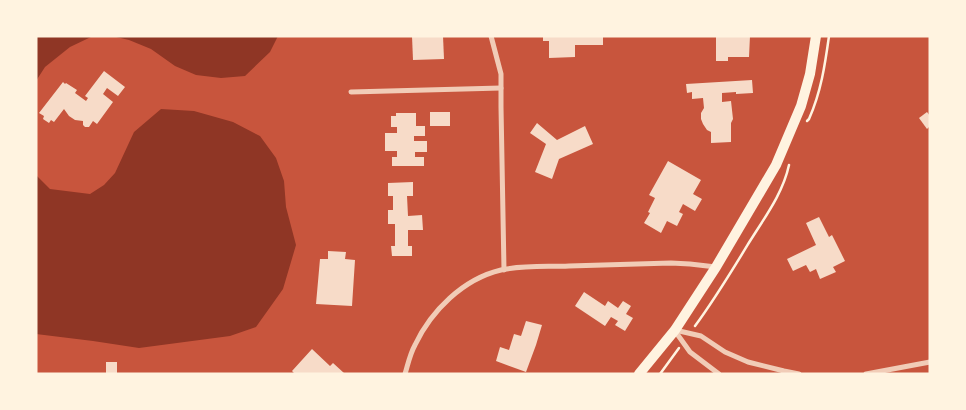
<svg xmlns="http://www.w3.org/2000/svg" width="966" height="410" viewBox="0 0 966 410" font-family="Overpass,sans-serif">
<rect width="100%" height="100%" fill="#c8553d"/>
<g fill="#8f3625">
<polygon points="36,36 93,36 70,47 45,67 36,81"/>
<polygon points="112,36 278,36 270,52 245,76 221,78 196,75 175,66 151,49 129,40"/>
<polygon points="161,109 194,111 233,122 260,136 276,158 284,181 286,207 296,245 283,289 256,327 230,336 139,348 93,341 36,334 36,175 50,189 90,194 104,185 115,173 134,132"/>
</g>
<g fill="#f7dbc8">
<polygon points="412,36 443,36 444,59 413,60"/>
<polygon points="543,36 603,36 603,45 575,45 575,57 549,58 549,41 543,41"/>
<polygon points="716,36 750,36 749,57 728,57 728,61 716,61"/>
<polygon points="104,71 125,87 118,96 107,88 103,94 113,102 97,124 93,121 89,127 85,127 83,125 83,121 75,120 69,116 64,109 54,122 51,120 49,123 43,119 44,116 39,113 63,82 65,84 66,83 77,90 75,93 86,101 88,98 85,96"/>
<polygon points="752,80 753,93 736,94 736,92 722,93 722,102 731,101 733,119 731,123 731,142 711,143 711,132 707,130 703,124 701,119 701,113 704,108 703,98 692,99 692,92 687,93 686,84"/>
<rect x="430" y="112" width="20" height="14"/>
<polygon points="927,112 930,116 930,126 927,129 919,118"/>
<polygon points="396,113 416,113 416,126 425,126 425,136 414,136 414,141 427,141 427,152 415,152 415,157 424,157 424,166 392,166 392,157 397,157 397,151 385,151 385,133 397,133 397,127 391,127 391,116 396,116"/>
<polygon points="537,123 557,140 585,126 593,144 559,159 552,179 535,172 546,144 530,133"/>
<polygon points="668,161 701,180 693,194 702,199 695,211 683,204 679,212 683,214 677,226 667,221 661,233 644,223 650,213 648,212 655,198 649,195"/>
<polygon points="413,182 413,196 407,196 408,216 422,215 423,230 408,230 408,246 412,246 412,256 392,256 391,246 395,246 395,224 388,224 388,210 393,210 393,196 388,196 388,183"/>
<polygon points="819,217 829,237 832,235 845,261 833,267 836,272 820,279 816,269 810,272 806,265 793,271 787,259 816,245 806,223"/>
<polygon points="328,251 346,252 345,259 355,260 352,306 316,304 320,259 328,259"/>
<polygon points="584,292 605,306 608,301 618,308 623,301 631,306 626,314 633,318 625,331 615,325 618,321 611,317 605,326 575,306"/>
<polygon points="526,321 542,325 536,345 526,372 496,361 500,347 509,350 514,334 521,336"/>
<polygon points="312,349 330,366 333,363 344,373 343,374 295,374 292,371"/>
<rect x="106" y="362" width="11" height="12"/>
</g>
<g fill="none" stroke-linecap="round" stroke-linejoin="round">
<g stroke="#fff3e0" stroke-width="2.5">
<path d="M 807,121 L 809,119 C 821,92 825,65 829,36"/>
<path d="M 695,326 C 715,299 733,269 750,241 C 765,217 783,193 789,165"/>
<polyline points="660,374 679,348"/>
</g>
<g stroke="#f1ccb7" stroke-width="5">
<polyline points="491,36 501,74 501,107 504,270"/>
<polyline points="351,92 501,88"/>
<polyline points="675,330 701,336 725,352 748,362 784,371 799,374"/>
<polyline points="675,331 690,352 719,374"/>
<path d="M 405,374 C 408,364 410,354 415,345 C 431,311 463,279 501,270 C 523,265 547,267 569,266 C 603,265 637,264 671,263 L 690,264 L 716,267"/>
<polyline points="866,374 930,362"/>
</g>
<polyline stroke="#fff3e0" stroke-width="10" points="639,374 675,330 716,267 776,165 801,106 810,74 816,36"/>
</g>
<rect width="966" height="410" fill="none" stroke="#fff3e0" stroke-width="75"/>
</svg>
